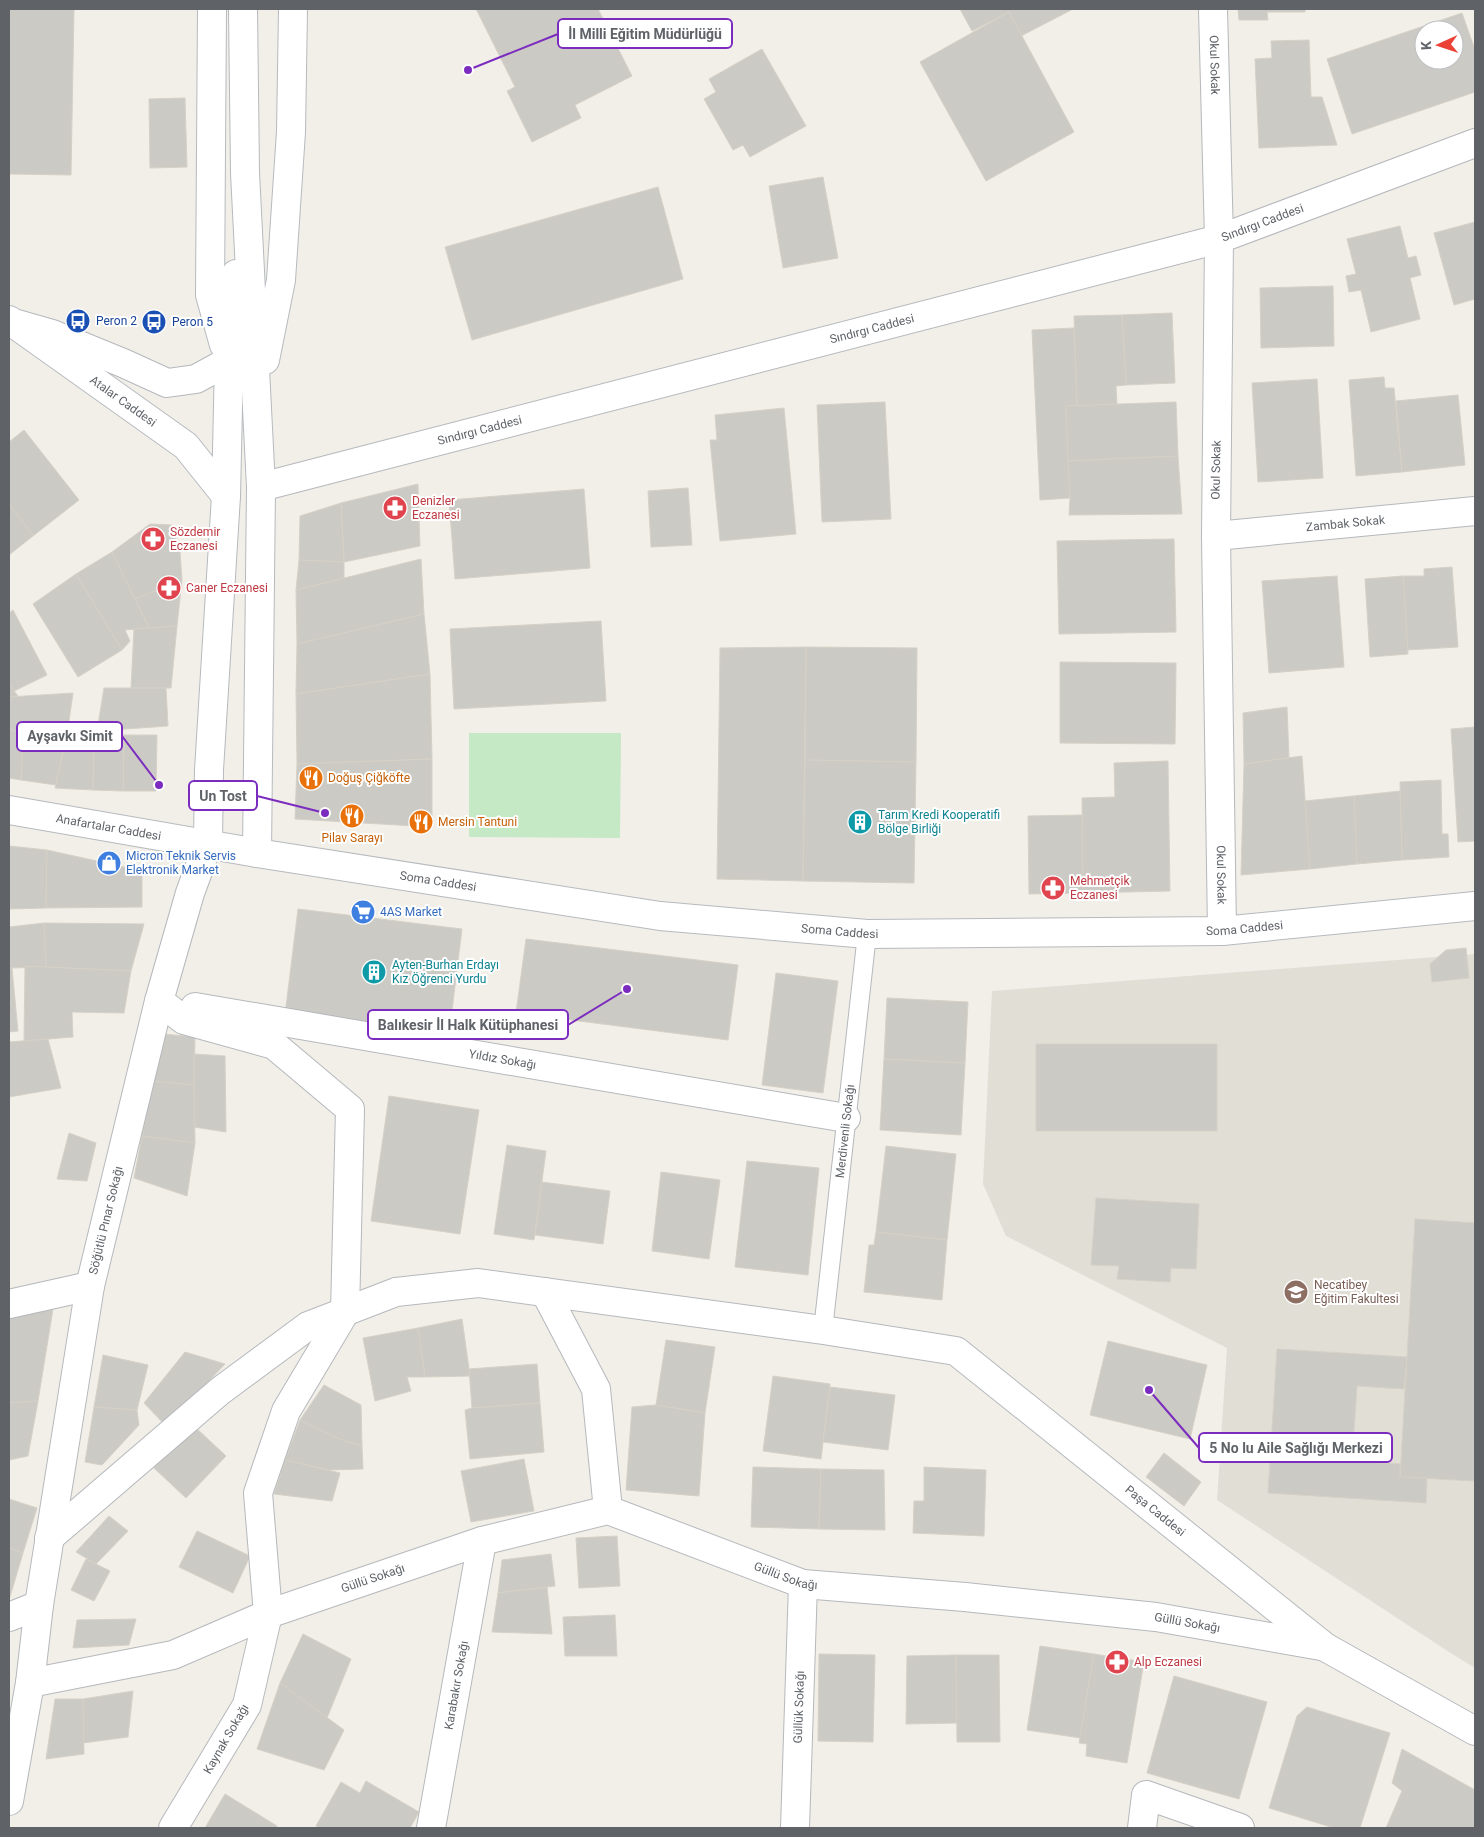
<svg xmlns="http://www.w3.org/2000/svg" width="1484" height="1837" viewBox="0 0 1484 1837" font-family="Roboto,sans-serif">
<rect width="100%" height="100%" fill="#f1efe8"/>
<polygon fill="#e1ded6" points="1475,954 1475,1668 1449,1652 1217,1500 1227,1348 1006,1236 983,1184 992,991"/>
<polygon fill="#c5e8c5" points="469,733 621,733 620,838 469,837"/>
<g fill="#cccac5" stroke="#d6d1c6" fill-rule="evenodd">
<polygon points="9,9 74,9 71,175 9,174"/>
<polygon points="476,9 598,9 632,76 575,105 581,118 532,142 507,91 515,87"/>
<polygon points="960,9 1073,9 1021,36 1009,12 972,31"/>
<polygon points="1238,9 1305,9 1305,12 1267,12 1268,20 1239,20"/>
<polygon points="1009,12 1074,132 986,181 920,62"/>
<path d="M 1462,13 L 1475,50 L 1475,92 L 1352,134 L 1327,59 ZM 1424,30 L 1454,30 L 1454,60 L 1424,60 Z"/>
<polygon points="1309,40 1311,97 1322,97 1337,145 1259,148 1255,59 1272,58 1271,41"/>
<polygon points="762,49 806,126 750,157 743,145 733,150 704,99 716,92 709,79"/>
<polygon points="185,98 187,167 150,168 149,99"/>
<polygon points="823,177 838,258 783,268 769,186"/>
<polygon points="658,187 683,279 472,340 445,247"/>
<polygon points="1475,222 1475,299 1454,305 1434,233"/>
<polygon points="1400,226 1408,258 1416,256 1421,275 1410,278 1420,319 1371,332 1361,290 1349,292 1346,276 1356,274 1347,239"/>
<polygon points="1333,286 1334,346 1261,348 1260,288"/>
<polygon points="1172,313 1175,383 1126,385 1122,315"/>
<polygon points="1122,315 1126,385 1116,386 1117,405 1077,406 1074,316"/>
<polygon points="1074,328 1077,406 1066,406 1070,498 1040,500 1032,330"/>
<polygon points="1384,377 1385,388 1394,388 1402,472 1356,476 1349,380"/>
<polygon points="1317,379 1323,478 1258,482 1252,383"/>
<polygon points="1458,395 1465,465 1402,472 1396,401"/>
<polygon points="885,402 891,519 822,522 817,405"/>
<polygon points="1176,402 1178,456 1068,461 1066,406"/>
<polygon points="784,408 796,534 720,541 710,440 717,440 715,415"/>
<polygon points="24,430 79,500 33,536 9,504 9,442"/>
<polygon points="1178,456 1182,514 1069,515 1070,498 1068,461"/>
<polygon points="418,484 420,546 344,562 341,503"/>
<polygon points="688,488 692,545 651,547 648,491"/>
<polygon points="584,489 590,568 455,579 449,500"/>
<polygon points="341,503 344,562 299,560 300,516"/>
<polygon points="9,504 33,536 9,555"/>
<polygon points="150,524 172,525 180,552 182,580 135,599 112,552"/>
<polygon points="1174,539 1176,632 1059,634 1057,541"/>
<polygon points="112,552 149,628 125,630 130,641 122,650 76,574"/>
<polygon points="421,559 424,614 297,644 296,590"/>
<polygon points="299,560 344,562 344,578 296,590"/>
<polygon points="1452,567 1458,647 1407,650 1403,576 1424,576 1424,569"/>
<polygon points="76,574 122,650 78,677 33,604"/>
<polygon points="1337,576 1344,667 1269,673 1262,581"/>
<polygon points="1403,576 1408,654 1370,657 1365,579"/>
<polygon points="182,580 177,626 149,628 135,599"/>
<polygon points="13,610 47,675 14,691 9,684 9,613"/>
<polygon points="424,614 430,674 296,694 297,644"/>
<polygon points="601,621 606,701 454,709 450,629"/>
<polygon points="177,626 171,688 131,688 134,629"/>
<polygon points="806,647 917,648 916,762 805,760"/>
<polygon points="806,647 803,881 717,879 720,648"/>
<polygon points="1060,662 1176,663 1175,744 1060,743"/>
<polygon points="430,674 432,759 297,764 296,694"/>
<polygon points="9,684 14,691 18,696 9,697"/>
<polygon points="104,688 166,688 168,726 97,731"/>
<polygon points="73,693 67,735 56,785 21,780 23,734 9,729 9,697"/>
<polygon points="1287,707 1289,758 1244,764 1243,713"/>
<polygon points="1475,727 1475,841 1458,842 1451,729"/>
<polygon points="9,729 23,734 21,780 9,778"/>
<polygon points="67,735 94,740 93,790 55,788"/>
<polygon points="124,735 157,735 156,791 123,791"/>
<polygon points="124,735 123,791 93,790 94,736"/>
<polygon points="1302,756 1310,869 1241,875 1244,764"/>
<polygon points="432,759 432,827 295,819 297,764"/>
<polygon points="805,760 916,762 914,883 803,881"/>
<polygon points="1168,761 1170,891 1083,893 1082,798 1115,797 1114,763"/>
<polygon points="1441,780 1442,834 1448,834 1449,857 1402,860 1400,782"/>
<polygon points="1400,791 1402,860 1357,864 1354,796"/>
<polygon points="1354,796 1357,864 1310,869 1305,801"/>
<polygon points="1082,815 1083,893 1029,894 1028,816"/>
<polygon points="9,846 47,850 46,908 9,909"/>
<polygon points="47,850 142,871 142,907 46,908"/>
<polygon points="298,909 462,929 449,1035 285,1015"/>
<polygon points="44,923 46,967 9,968 9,927"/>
<polygon points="44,923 144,924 131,971 46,967"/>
<polygon points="526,939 738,965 728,1040 516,1013"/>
<polygon points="1466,948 1469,978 1432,982 1430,964 1446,950"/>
<polygon points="25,966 131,971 124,1013 72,1012 73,1037 24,1041"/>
<polygon points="9,968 12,968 18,1031 9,1032"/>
<polygon points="776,973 838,981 823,1093 762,1085"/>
<polygon points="887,998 968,1002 965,1063 884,1059"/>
<polygon points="163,1034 195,1037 194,1085 153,1081"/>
<polygon points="48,1039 61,1088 9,1097 9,1042"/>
<rect x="1036" y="1044" width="181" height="87"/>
<polygon points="194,1054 225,1056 226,1132 194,1127"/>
<polygon points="884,1059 965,1063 961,1135 880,1130"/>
<polygon points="153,1081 194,1085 195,1143 142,1136"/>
<polygon points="389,1096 479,1110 460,1234 371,1221"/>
<polygon points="69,1133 96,1143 87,1181 57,1179"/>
<polygon points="142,1136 195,1143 187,1196 134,1178"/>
<polygon points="507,1145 546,1151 534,1240 494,1234"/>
<polygon points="886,1146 956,1154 947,1240 876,1232"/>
<polygon points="747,1161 819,1168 808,1275 735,1267"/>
<polygon points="661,1172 720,1180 709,1259 652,1251"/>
<polygon points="542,1182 610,1191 603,1244 535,1235"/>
<polygon points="1096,1198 1199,1204 1196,1269 1171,1268 1170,1282 1117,1279 1119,1266 1091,1265"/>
<polygon points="1415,1219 1475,1223 1475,1481 1400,1477"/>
<polygon points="876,1232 947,1240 942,1300 864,1292 869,1245 874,1245"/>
<polygon points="53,1309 38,1401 9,1403 9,1318"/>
<polygon points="462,1319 470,1376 425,1377 418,1328"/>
<polygon points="418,1328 425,1377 407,1377 411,1391 375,1401 363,1338"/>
<polygon points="666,1340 715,1347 705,1413 656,1405"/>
<polygon points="1108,1341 1207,1365 1190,1439 1090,1415"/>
<polygon points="1277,1349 1407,1357 1404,1389 1357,1386 1352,1461 1400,1464 1400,1477 1427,1478 1426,1503 1268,1493"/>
<polygon points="185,1352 225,1364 166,1426 144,1403"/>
<polygon points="103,1355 148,1365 137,1410 94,1407"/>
<polygon points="537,1364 540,1403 472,1408 469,1369"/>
<polygon points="773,1376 830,1384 821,1459 763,1451"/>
<polygon points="324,1385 361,1405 362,1446 339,1439 300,1420"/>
<polygon points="830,1387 895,1395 888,1450 823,1442"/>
<polygon points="38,1401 28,1456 9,1460 9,1403"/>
<polygon points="540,1403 544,1452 470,1459 465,1410 472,1408"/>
<polygon points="656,1405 705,1413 699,1496 626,1490 632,1407"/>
<polygon points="94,1407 137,1410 139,1425 102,1465 85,1462"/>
<polygon points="300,1420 339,1439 362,1446 363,1469 329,1470 285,1460"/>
<polygon points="194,1426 226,1456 186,1498 154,1468"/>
<polygon points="1164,1453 1201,1482 1184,1506 1146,1477"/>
<polygon points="524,1459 534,1511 471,1522 461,1471"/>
<polygon points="285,1460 340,1473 332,1501 274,1494"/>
<polygon points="753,1467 821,1469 819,1529 751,1527"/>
<polygon points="924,1467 986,1470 984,1536 913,1533 914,1501 924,1501"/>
<polygon points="821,1469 884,1470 885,1530 819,1529"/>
<polygon points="9,1499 37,1508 23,1553 9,1548"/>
<polygon points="109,1516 128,1531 96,1564 76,1552"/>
<polygon points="197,1531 250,1556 233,1593 179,1567"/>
<polygon points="617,1536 620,1586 579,1588 576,1538"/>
<polygon points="9,1548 23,1553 9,1600"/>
<polygon points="551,1554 555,1586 498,1593 502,1560"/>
<polygon points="86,1559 110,1571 94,1601 71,1590"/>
<polygon points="547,1587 552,1634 492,1632 498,1593"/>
<polygon points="615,1615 617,1656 565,1656 563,1617"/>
<polygon points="136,1619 129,1645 73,1648 77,1620"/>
<polygon points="303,1634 351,1659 327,1718 280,1683"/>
<polygon points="1040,1646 1094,1654 1081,1738 1027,1730"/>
<polygon points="819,1654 875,1655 873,1742 818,1741"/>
<polygon points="1094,1654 1144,1662 1127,1763 1086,1756 1087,1744 1079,1743"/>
<polygon points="956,1655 957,1723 906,1724 907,1656"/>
<polygon points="956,1655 999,1655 1000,1742 957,1742"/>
<polygon points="1174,1676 1267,1702 1239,1799 1147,1773"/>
<polygon points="280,1683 344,1730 324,1770 257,1749"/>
<polygon points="133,1691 128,1737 83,1743 83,1699"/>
<polygon points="55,1699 83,1699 84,1754 46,1759"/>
<polygon points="1307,1707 1390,1733 1360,1828 1334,1828 1269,1808 1297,1716"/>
<polygon points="1402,1749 1475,1790 1475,1828 1386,1828 1402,1791 1392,1783"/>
<polygon points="366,1781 419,1812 410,1828 321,1828 316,1826 341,1782 360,1793"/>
<polygon points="225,1794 277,1826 276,1828 205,1828"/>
</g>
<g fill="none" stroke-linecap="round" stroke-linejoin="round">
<defs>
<g id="lane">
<path id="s1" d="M 823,1330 L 867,934"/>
</g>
<g id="street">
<path id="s2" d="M 1213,9 L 1219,239 L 1216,536 L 1222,931"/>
<polyline points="17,324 52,334 123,363 167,383 196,379 229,361"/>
<path id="s3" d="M 261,487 L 1219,239 L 1475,143"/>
<path id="s4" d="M 1216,536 L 1475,511"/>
<polyline points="159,1001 184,1020 274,1045 350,1109 345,1312 286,1411 258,1493 268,1614 247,1705 173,1828"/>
<path id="s5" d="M 195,1007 L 846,1118"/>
<polyline points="545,1292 596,1389 608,1510"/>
<polyline points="9,1304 90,1286"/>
<path id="s6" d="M 49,1538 L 220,1391 L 308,1326 L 396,1292 L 478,1283 L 823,1330 L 956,1351 L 1325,1647 L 1475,1731"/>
<polyline points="9,1617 39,1605"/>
<path id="s7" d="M 30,1683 L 173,1655 L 268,1614 L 482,1541 L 608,1510 L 803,1584 L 965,1597 L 1156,1617 L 1321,1646"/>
<path id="s8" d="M 9,1801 L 30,1683 L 39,1605 L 90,1286 L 159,1001 L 190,893 L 208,844"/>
<path id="s9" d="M 431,1828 L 482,1541"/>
<path id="s10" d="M 795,1828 L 803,1584"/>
<polyline points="1142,1828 1146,1795 1240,1828"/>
</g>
<g id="secondary">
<polyline points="212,9 210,295 224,345"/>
<polyline points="243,9 245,173 261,487 257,853"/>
<path id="s11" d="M 9,320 L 186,446 L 226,496"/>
<polyline points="265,360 281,280 291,132 293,9"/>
<path id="s12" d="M 9,810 L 257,853 L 660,916 L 867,934 L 1222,931 L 1475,906"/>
<polyline points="208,844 209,770 226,496 229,361 236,274"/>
</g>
</defs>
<use href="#lane" stroke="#b5b8bc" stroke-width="20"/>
<use href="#street" stroke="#b5b8bc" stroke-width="30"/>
<use href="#secondary" stroke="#b6babf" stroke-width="30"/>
<use href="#lane" stroke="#fff" stroke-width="18"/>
<use href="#street" stroke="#fff" stroke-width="28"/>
<use href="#secondary" stroke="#fff" stroke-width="28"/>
</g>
<defs>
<symbol id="bus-disc" viewBox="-11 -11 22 22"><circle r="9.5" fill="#1a4fb4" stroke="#fff"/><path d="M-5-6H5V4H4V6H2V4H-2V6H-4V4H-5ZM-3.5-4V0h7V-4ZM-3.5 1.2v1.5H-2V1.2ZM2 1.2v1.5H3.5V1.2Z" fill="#fff"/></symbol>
<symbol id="pharmacy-disc" viewBox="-11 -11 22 22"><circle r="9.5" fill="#e0444e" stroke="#fff"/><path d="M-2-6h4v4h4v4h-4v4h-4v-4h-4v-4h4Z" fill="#fff"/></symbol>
<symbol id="restaurant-disc" viewBox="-11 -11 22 22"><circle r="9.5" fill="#e8710a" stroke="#fff"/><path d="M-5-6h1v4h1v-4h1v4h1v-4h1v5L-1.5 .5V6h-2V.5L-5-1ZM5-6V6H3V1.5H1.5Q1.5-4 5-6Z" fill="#fff"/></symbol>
<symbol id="building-disc" viewBox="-11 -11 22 22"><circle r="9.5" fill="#0f9aa8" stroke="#fff"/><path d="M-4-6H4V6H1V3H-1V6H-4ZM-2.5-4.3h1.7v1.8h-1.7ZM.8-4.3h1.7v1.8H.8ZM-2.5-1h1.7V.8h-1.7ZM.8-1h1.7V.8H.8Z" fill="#fff"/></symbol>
<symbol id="shop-disc" viewBox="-11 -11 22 22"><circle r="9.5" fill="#3f7fe0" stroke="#fff"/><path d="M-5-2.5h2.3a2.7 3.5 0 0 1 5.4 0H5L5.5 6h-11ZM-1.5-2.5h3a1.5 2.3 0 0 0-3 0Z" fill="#fff"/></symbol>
<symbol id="supermarket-disc" viewBox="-11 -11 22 22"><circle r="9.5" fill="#3f7fe0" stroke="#fff"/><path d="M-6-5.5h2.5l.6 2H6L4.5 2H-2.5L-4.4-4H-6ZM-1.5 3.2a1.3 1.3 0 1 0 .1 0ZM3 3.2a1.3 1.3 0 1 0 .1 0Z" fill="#fff"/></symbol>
<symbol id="university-disc" viewBox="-11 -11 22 22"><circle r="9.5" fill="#8d6e63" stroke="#fff"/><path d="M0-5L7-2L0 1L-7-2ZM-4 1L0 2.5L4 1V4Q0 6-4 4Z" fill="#fff"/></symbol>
</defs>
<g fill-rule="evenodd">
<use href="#bus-disc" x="64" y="307" width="28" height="28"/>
<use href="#bus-disc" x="140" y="308" width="28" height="28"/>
<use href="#pharmacy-disc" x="381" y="494" width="28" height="28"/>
<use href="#pharmacy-disc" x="139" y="525" width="28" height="28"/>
<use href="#pharmacy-disc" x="155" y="574" width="28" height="28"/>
<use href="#restaurant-disc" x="297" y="764" width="28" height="28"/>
<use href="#restaurant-disc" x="338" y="802" width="28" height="28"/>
<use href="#restaurant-disc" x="407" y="808" width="28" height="28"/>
<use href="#building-disc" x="846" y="808" width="28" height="28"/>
<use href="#shop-disc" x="95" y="849" width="28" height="28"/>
<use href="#pharmacy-disc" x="1039" y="874" width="28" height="28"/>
<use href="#supermarket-disc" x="349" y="898" width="28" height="28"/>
<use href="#building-disc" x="360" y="958" width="28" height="28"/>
<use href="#university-disc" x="1282" y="1278" width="28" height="28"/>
<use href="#pharmacy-disc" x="1103" y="1648" width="28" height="28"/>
</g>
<g text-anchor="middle" stroke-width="4" stroke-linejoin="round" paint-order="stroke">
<g font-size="12" fill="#5f6368" stroke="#fff">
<text dy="4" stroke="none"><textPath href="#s2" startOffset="56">Okul Sokak</textPath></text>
<text dy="4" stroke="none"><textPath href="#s3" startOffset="1036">Sındırgı Caddesi</textPath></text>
<text dy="4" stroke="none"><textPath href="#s3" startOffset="631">Sındırgı Caddesi</textPath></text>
<text dy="4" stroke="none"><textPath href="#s11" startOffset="140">Atalar Caddesi</textPath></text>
<text dy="4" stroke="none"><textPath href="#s3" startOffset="226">Sındırgı Caddesi</textPath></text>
<text transform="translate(1216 470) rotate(-89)" y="4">Okul Sokak</text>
<text dy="4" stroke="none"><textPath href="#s4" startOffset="130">Zambak Sokak</textPath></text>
<text dy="4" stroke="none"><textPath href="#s12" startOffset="101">Anafartalar Caddesi</textPath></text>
<text dy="4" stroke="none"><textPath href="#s2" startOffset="866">Okul Sokak</textPath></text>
<text dy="4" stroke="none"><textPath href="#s12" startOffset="435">Soma Caddesi</textPath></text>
<text dy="4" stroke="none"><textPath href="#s12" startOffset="1245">Soma Caddesi</textPath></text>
<text dy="4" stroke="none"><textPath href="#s12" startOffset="840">Soma Caddesi</textPath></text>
<text dy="4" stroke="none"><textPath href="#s5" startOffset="312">Yıldız Sokağı</textPath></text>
<text dy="4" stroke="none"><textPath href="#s1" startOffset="200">Merdivenli Sokağı</textPath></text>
<text dy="4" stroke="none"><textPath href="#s8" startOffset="589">Söğütlü Pınar Sokağı</textPath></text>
<text dy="4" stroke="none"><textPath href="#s6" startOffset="1250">Paşa Caddesi</textPath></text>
<text dy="4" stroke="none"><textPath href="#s7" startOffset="795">Güllü Sokağı</textPath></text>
<text dy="4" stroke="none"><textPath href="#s7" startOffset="360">Güllü Sokağı</textPath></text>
<text dy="4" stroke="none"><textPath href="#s7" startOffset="1200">Güllü Sokağı</textPath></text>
<text dy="4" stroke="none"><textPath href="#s9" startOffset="145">Karabakır Sokağı</textPath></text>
<text dy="4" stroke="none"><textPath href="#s10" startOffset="121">Güllük Sokağı</textPath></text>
<text transform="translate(226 1739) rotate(-60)" y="4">Kaynak Sokağı</text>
</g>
<g font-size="12" fill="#164399" stroke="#fff" text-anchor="start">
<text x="96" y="325">Peron 2</text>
<text x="172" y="326">Peron 5</text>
</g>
<g font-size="12" fill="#be3a42" stroke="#fff" text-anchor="start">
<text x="412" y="505">Denizler<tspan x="412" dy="14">Eczanesi</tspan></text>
<text x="170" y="536">Sözdemir<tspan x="170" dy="14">Eczanesi</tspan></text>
<text x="186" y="592">Caner Eczanesi</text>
<text x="1070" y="885">Mehmetçik<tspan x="1070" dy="14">Eczanesi</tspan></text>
<text x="1134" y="1666">Alp Eczanesi</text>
</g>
<g font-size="12" fill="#c56008" stroke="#fff" text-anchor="start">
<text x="328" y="782">Doğuş Çiğköfte</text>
<text x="438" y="826">Mersin Tantuni</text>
<text x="352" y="842" text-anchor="middle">Pilav Sarayı</text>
</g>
<g font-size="12" fill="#0d838f" stroke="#fff" text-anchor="start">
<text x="878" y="819">Tarım Kredi Kooperatifi<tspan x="878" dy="14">Bölge Birliği</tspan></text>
<text x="392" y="969">Ayten-Burhan Erdayı<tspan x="392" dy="14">Kız Öğrenci Yurdu</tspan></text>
</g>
<g font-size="12" fill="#366cbe" stroke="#fff" text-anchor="start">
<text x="126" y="860">Micron Teknik Servis<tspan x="126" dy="14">Elektronik Market</tspan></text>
<text x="380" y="916">4AS Market</text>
</g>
<g font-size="12" fill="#785e54" stroke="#fff" text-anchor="start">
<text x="1314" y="1289">Necatibey<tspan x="1314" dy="14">Eğitim Fakultesi</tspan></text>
</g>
</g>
<path fill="none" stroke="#7b2cbf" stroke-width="2" d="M468 70L558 34M159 785L122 736M325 813L257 796M627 989L568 1025M1149 1390L1199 1448"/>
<g fill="#7b2cbf" stroke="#fff" stroke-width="2">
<circle cx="468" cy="70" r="5"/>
<circle cx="159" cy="785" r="5"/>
<circle cx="325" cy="813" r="5"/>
<circle cx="627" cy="989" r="5"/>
<circle cx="1149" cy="1390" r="5"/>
</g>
<g fill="#fff" stroke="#7b2cbf" stroke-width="2">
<rect x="558" y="19" width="174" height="29" rx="5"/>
<rect x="17" y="722" width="105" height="29" rx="5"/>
<rect x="189" y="781" width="68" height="29" rx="5"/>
<rect x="368" y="1010" width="200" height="29" rx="5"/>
<rect x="1199" y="1433" width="193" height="29" rx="5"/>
</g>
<g font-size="14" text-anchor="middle" font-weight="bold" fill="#5f6368">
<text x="645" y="39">İl Milli Eğitim Müdürlüğü</text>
<text x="70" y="741">Ayşavkı Simit</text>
<text x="223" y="801">Un Tost</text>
<text x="468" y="1030">Balıkesir İl Halk Kütüphanesi</text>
<text x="1296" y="1453">5 No lu Aile Sağlığı Merkezi</text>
</g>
<rect width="1484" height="1837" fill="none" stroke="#5f6368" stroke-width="20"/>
<g transform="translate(1439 45) rotate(267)"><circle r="24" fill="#ffffff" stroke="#bfc1c3"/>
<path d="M0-4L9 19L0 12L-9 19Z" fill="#ea4335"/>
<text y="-8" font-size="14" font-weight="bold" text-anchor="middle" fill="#5f6368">K</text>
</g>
</svg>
